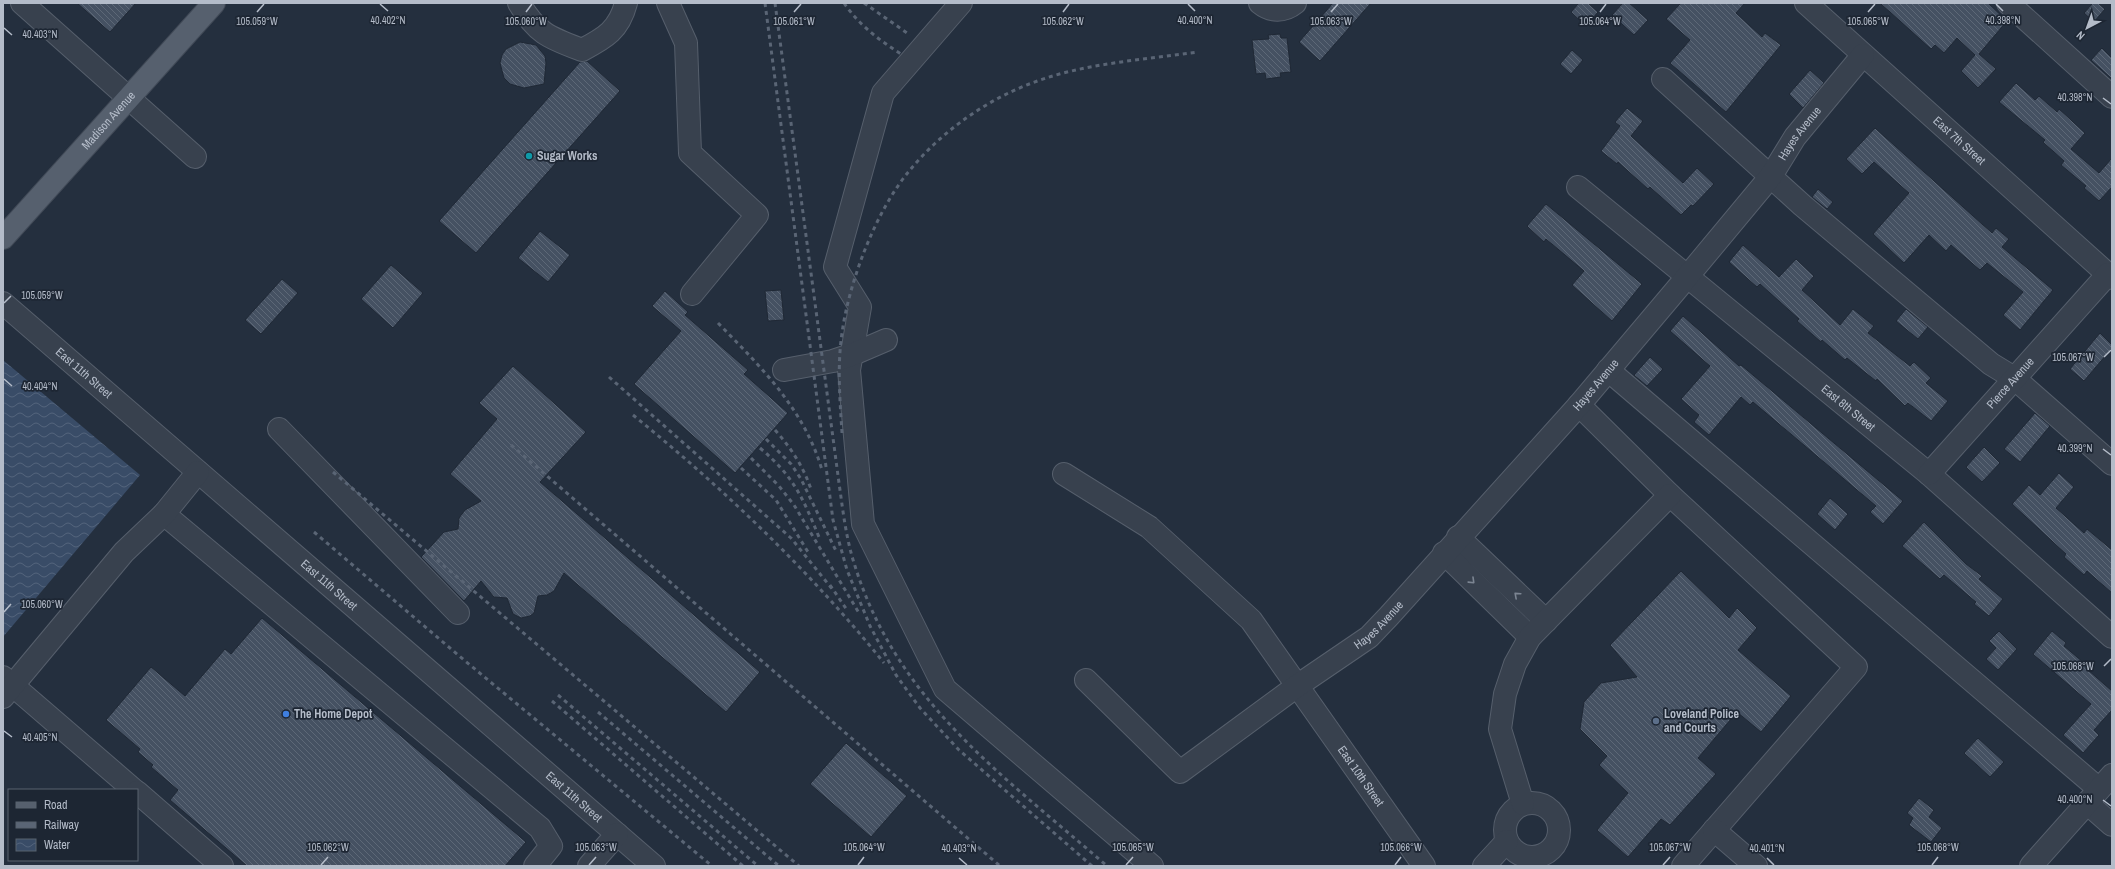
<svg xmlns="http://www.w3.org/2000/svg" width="2115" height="869" viewBox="0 0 2115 869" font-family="'Archivo Narrow',sans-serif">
<defs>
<pattern id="water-waves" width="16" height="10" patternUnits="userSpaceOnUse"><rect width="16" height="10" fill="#394c67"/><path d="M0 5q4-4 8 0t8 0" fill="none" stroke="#53647b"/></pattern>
<pattern id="building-back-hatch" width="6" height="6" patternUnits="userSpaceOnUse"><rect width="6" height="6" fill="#455162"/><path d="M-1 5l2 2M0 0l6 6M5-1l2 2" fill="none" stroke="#5d6877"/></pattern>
</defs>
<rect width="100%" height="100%" fill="#242f3e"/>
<polygon fill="url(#water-waves)" points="3,360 140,475 3,637"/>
<g fill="url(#building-back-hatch)" stroke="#1f2835">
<polygon points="77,3 136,3 110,32"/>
<polygon points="1333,3 1371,3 1320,61 1299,42"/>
<polygon points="1579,3 1588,3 1598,12 1586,26 1571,12"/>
<polygon points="1623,3 1629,3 1648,20 1634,35 1612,15"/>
<polygon points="1681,3 1745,3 1736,13 1762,37 1765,33 1781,45 1726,112 1670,63 1690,40 1666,19"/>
<polygon points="1880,3 1988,3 2007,21 1979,54 1996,69 1978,88 1961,71 1975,55 1957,38 1944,53 1935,45 1931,49"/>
<polygon points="2093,3 2098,3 2105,9 2094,22 2084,13"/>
<polygon points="1280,34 1281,38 1287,38 1291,72 1280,73 1281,77 1266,79 1265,73 1256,74 1252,40 1269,39 1268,35"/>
<polygon points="520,42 536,45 545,56 546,63 544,84 524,88 510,84 504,78 500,63 502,55 506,49"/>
<polygon points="2102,48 2112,58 2112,79 2091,60"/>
<polygon points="1572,50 1583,60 1571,74 1560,64"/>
<polygon points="587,61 620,91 476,253 439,221 580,62"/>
<polygon points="1810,70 1824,83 1803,108 1789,94"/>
<polygon points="2016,83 2035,100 2039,96 2057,112 2059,109 2085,133 2071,149 2099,173 2112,158 2112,187 2099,201 2084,188 2086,186 2061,165 2064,161 2043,142 2045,140 1999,102"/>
<polygon points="1627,108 1643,121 1631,136 1683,183 1697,168 1714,184 1693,206 1691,205 1681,215 1650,187 1648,189 1618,162 1617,164 1601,151 1620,126 1615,122"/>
<polygon points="1875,128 1992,233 1996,228 2009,239 2002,247 2053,290 2020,330 2003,315 2023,292 1987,263 1980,270 1951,245 1946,251 1929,235 1904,263 1873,234 1909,193 1874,162 1862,174 1846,159"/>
<polygon points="1818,189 1833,202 1827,209 1812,197"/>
<polygon points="1546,204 1642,284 1612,321 1572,285 1584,271 1546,239 1544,242 1527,226"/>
<polygon points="540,231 570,255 548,282 518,258"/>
<polygon points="1743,245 1779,277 1796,259 1814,276 1802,290 1840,325 1853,309 1874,326 1868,333 1910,366 1914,362 1931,378 1926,383 1948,401 1931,421 1908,403 1905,406 1877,379 1876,381 1847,358 1845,360 1822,340 1821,342 1797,321 1799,319 1760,284 1757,287 1729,262"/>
<polygon points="391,265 423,293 393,328 361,299"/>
<polygon points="282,279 298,293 261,334 245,320"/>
<polygon points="781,290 784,320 768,321 765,291"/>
<polygon points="665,291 688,312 685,315 748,370 744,374 788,413 735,473 634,384 681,331 652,306"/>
<polygon points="1906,309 1928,327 1918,339 1896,321"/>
<polygon points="1683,316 1739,366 1741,365 1903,501 1883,524 1870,512 1876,506 1753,402 1750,405 1741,397 1709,435 1694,422 1699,415 1681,399 1710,366 1670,331"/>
<polygon points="2100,333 2112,345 2112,348 2084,381 2070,369"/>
<polygon points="1650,357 1663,369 1647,386 1634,375"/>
<polygon points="513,366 586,432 540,482 760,672 726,712 564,573 554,591 547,595 538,596 534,613 530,616 521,618 513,614 507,598 494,597 481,581 464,601 421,557 444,532 458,529 459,518 465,510 481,501 450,474 497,419 479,403"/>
<polygon points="2035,413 2050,426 2020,462 2004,449"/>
<polygon points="1984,447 2000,463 1982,482 1966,467"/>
<polygon points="2059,473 2074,487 2056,508 2084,533 2087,529 2112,550 2112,593 2087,571 2084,575 2064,557 2066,554 2012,504 2029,485 2040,495"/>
<polygon points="1830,498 1848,514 1835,530 1817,514"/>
<polygon points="1924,522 1966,564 1982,576 1979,579 2003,599 1989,616 1974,604 1976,602 1944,575 1940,579 1902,546"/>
<polygon points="1681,571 1729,618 1737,608 1757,628 1738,650 1791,696 1761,732 1737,712 1698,758 1716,774 1670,825 1661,819 1628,857 1597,830 1628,793 1599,765 1607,756 1580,729 1584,702 1601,683 1637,677 1610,645"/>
<polygon points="262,618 526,842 505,866 247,866 170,800 178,790 151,767 153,765 138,752 140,749 106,720 151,667 185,696 225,649 231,654"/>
<polygon points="1999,631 2017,649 1998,670 1986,659 1996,648 1989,641"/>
<polygon points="2052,631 2066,643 2064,646 2090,668 2088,670 2112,691 2112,710 2094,730 2099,735 2083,753 2063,735 2091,704 2033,654"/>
<polygon points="1978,738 2004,762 1990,777 1964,753"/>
<polygon points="846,743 907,796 871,837 810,784"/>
<polygon points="1919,798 1934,810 1929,817 1942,828 1931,842 1909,825 1913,818 1907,813"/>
</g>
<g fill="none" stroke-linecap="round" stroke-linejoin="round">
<defs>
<g id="minor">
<polyline points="22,3 195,157"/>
<path d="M 519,3 C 537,34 550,38 582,50 C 605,38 619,30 626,3"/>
<polyline points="668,3 686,43 690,153 757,215 692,294"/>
<polyline points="961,3 883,93 835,267 860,307 849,370 863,524 945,689 1152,866"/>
<path d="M 1260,3 C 1271,12 1284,12 1295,3"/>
<path id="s1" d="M 1806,3 L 2112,278"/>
<polyline points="2008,3 2112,97"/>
<polyline points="1663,79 1802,205 1991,364 2014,378 2112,464"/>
<path id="s2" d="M 1578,187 L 1929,474 L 2112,637"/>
<path id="s3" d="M 3,303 L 654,866"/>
<polyline points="784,370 833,361 851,355 886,340"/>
<polyline points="1608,370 2099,789"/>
<polyline points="1579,405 1670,495 1856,667 1683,866"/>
<polyline points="279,429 458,613"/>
<path id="s4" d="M 1064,474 L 1149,527 L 1251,620 L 1424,866"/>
<path id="s5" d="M 1929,474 L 2108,274"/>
<polyline points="164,514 540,828 551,846 535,866"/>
<polyline points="1458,537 1546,621"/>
<polyline points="1444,553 1530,637"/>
<polyline points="3,677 134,790"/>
<path id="s6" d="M 1086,680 L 1180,772 L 1297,686 L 1369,637 L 1389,616 L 1579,405 L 1687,277 L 1771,176 L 1795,137 L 1863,55"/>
<polyline points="3,697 124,552 164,514 198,472"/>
<polyline points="137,792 222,866"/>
<circle cx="1532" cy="830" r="27"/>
<polyline points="2087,803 2112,825"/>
<polyline points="1523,804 1500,729 1505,694 1515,664 1530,637 1670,495"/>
<polyline points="1714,830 1756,866"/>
<polyline points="589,866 617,834"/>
<polyline points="1484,866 1507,841"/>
<polyline points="2031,866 2112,775"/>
</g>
<g id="major">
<path id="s7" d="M 3,238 L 214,3"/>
</g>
</defs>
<use href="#minor" stroke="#565f6c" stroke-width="24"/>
<use href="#major" stroke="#414a57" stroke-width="24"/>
<use href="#minor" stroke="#38414e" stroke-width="22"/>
<use href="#major" stroke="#56606e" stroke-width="22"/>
<g stroke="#5a6575" stroke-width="3" stroke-dasharray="4 4" stroke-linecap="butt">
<polyline points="765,3 833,520 847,570 870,626 896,675 920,708 959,750 1092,866"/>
<path d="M 775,3 L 839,483 C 843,511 846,539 855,566 C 898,703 1004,776 1107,866"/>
<path d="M 844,3 C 859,25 879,40 901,54"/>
<polyline points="864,3 910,35"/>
<path d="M 718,323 C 761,367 804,409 822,470"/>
<polyline points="609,377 791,538 833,590"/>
<path d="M 633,415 C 724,489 810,571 884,663"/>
<path d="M 775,430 C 791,448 803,466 811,489"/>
<path d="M 842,433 C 840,400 837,367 842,333 C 849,282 876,210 910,170 C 941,132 986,100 1032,83 C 1084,63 1143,60 1198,52"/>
<polyline points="766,439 791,464 801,479 837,553"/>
<polyline points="511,445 1000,866"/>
<path d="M 760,448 C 794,477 802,496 819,537"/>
<polyline points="751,458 779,486 794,505 859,613"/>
<polyline points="741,468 776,500 808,552"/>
<polyline points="333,472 799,866"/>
<polyline points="314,532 464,660 712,866"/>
<polyline points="830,585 847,610"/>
<polyline points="558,695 758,866"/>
<polyline points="552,701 743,866"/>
<polyline points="598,712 779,866"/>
</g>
</g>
<defs><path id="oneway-chevron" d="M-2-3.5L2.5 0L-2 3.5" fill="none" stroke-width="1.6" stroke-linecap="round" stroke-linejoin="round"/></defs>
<g stroke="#7c8592">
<use href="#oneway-chevron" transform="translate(1472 581) rotate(44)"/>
<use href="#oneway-chevron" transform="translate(1517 595) rotate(-138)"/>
</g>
<path fill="none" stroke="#b4bcc9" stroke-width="1.5" d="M 380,4 L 388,11M 1188,4 L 1195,11M 1996,4 L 2003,11M 257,12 L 264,4M 526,12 L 532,4M 794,12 L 801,4M 1063,12 L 1069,4M 1331,12 L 1338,4M 1600,12 L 1606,4M 1868,12 L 1875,4M 4,28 L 12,35M 2103,98 L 2111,104M 4,303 L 11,296M 2104,357 L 2111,350M 4,379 L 12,386M 2103,449 L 2111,455M 4,612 L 11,604M 2104,666 L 2111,659M 4,731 L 12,737M 2103,800 L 2111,806M 959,858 L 967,865M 1767,858 L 1774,865M 321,865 L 328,857M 589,865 L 596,857M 858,865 L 864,857M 1126,865 L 1133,857M 1395,865 L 1401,857M 1663,865 L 1670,857M 1932,865 L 1938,857"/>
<circle fill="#0f9aa8" stroke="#1d2633" stroke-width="1.5" cx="529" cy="156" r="4"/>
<circle fill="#3f7fe0" stroke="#1d2633" stroke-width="1.5" cx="286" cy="714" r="4"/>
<circle fill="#5c6f8a" stroke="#1d2633" stroke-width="1.5" cx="1656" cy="721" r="4"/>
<g text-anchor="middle" stroke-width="3.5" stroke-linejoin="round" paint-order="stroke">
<g font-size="12" fill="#b4bcc9" stroke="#1d2633">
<text dy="4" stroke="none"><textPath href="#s7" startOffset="158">Madison Avenue</textPath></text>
<text dy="4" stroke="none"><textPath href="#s6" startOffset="1027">Hayes Avenue</textPath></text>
<text dy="4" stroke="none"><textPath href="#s1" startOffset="206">East 7th Street</textPath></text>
<text dy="4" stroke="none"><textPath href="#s3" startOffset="107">East 11th Street</textPath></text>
<text dy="4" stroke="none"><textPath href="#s5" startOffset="122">Pierce Avenue</textPath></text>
<text dy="4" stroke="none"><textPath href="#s6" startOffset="703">Hayes Avenue</textPath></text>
<text dy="4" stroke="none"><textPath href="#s2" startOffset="349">East 8th Street</textPath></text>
<text dy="4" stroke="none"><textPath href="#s3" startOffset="431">East 11th Street</textPath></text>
<text dy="4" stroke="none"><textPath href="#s6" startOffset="379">Hayes Avenue</textPath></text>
<text dy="4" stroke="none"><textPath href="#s4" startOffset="429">East 10th Street</textPath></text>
<text dy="4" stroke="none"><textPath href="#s3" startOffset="755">East 11th Street</textPath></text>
</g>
<g font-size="12" font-weight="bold" fill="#b4bcc9" stroke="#1d2633" text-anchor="start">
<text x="537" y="160">Sugar Works</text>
<text x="294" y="718">The Home Depot</text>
<text x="1664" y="718">Loveland Police<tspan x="1664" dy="14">and Courts</tspan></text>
</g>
</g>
<g font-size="10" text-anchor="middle" fill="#b4bcc9" stroke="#1d2633" stroke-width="3.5" stroke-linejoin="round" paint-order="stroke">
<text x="388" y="24">40.402°N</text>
<text x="1195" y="24">40.400°N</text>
<text x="2003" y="24">40.398°N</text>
<text x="257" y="25">105.059°W</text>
<text x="526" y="25">105.060°W</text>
<text x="794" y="25">105.061°W</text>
<text x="1063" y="25">105.062°W</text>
<text x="1331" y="25">105.063°W</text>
<text x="1600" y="25">105.064°W</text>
<text x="1868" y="25">105.065°W</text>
<text x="40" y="38">40.403°N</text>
<text x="2075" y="101">40.398°N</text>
<text x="42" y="299">105.059°W</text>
<text x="2073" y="361">105.067°W</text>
<text x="40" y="390">40.404°N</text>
<text x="2075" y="452">40.399°N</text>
<text x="42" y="608">105.060°W</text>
<text x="2073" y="670">105.068°W</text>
<text x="40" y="741">40.405°N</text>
<text x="2075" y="803">40.400°N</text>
<text x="328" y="851">105.062°W</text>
<text x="596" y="851">105.063°W</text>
<text x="864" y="851">105.064°W</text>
<text x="1133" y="851">105.065°W</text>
<text x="1401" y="851">105.066°W</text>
<text x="1670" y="851">105.067°W</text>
<text x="1938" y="851">105.068°W</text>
<text x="959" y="852">40.403°N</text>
<text x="1767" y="852">40.401°N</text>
</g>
<rect width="2115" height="869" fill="none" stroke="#b4bcc9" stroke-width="8"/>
<rect x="8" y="789" width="130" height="72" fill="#1d2633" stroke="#59626f"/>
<rect x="16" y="802" width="20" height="6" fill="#56606e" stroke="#59626f"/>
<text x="44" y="809" font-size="12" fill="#b4bcc9">Road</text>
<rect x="16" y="822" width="20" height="6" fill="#5a6575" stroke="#59626f"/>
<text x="44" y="829" font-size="12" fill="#b4bcc9">Railway</text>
<rect x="16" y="839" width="20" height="12" fill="url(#water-waves)" stroke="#59626f"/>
<text x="44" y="849" font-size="12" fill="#b4bcc9">Water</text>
<g transform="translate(2087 28) rotate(221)" stroke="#1d2633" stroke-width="3" paint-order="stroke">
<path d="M0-3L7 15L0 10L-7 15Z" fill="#b4bcc9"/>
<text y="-6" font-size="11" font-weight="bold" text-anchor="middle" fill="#b4bcc9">N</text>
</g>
</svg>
